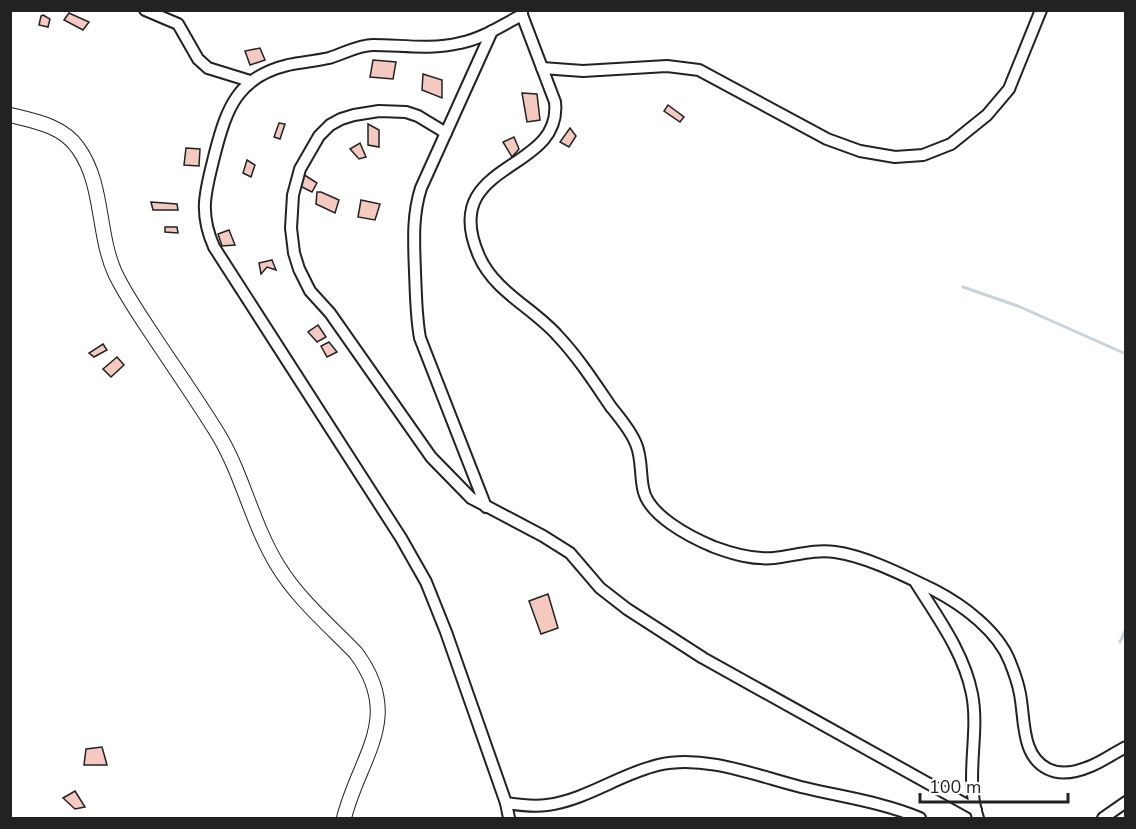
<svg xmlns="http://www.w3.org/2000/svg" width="1136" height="829" viewBox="0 0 1136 829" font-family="'Nunito Sans',sans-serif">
<rect width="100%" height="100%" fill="#fff"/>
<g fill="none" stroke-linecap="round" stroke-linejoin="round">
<g stroke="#c7d3dd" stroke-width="3">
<polyline points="963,287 1018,306 1126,354"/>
<polyline points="1120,642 1126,629"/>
</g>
</g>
<g fill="#f3c9c0" stroke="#222" stroke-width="1.5">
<polygon points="69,13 89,22 83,30 64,20"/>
<polygon points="43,15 50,19 48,27 39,25 41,16"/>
<polygon points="260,48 265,60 250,65 245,51"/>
<polygon points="373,60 396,62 393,79 370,77"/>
<polygon points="423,74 442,80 442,98 422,90"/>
<polygon points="522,93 537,94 540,120 527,122"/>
<polygon points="668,105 684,117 680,122 664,111"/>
<polygon points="279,123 285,124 280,139 274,137"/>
<polygon points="368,124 379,130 379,147 368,145"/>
<polygon points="570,128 576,136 569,147 560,142"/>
<polygon points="514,137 519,149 512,157 503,142"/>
<polygon points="360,143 366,157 359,159 350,149"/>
<polygon points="186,148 200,149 199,166 184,165"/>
<polygon points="247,160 255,165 251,177 243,173"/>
<polygon points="303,174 317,183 312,192 300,186"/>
<polygon points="317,192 321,192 339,200 335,213 316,204"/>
<polygon points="361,200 380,204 375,220 358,217"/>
<polygon points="151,202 177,204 178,210 153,210"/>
<polygon points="165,227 177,227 178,233 165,232"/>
<polygon points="229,230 235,245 222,246 218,234"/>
<polygon points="272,260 276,270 267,267 261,274 259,263"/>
<polygon points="318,325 326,337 317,342 308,332"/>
<polygon points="329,342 337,352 327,357 321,346"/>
<polygon points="103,344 107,350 94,357 89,353"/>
<polygon points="117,357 124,365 111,377 103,369"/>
<polygon points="548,594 558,628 541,634 529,601"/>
<polygon points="102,747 107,765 84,765 86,749"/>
<polygon points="75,791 85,807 75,809 63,798"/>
</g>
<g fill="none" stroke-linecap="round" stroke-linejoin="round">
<defs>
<g id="minor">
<polyline points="145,10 178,24 198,59 208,68 250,81"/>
<path d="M 522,10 L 522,15 L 555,102 C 563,174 437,160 479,256 C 494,291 533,308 557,335 C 578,357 594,382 611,407 C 620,418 631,431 636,444 C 642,458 640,473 643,488 C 647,515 690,537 714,547 C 733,554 753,560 774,558 C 794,556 814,549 835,552 C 866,556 905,576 934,590 C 963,605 998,631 1010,662 C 1014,672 1018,683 1020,694 C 1025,720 1021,756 1048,769 C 1062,776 1077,772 1091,766 C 1103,761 1114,753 1126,747"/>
<polyline points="542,68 583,71 667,66 699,70 827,139 860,151 895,157 923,155 951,144 987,115 1009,89 1041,10"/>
<polyline points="446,133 418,116 406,112 379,111 354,115 341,119 330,125 319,136 300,169 293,195 291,228 294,253 299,269 310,291 330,313 431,457 471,498 543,536 570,553 600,588 627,609 703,658 976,810"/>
<path d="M 486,507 L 420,338 C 416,316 416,294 415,272 C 414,243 412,216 421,188 L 492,31"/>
<path d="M 916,583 C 938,618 964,653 972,694 C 980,735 964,777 978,818"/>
<path d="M 506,803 C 519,805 533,807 547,805 C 586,800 620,774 658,765 C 705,754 757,776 801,787 C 842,797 882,802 920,818"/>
<path d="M 509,818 L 506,803 L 446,632 L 426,582 L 401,538 L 214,247 C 198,211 206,190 215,153 C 227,107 238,77 288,65 C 302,62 316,61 329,58 C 343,54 358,45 373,45 C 402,45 430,50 460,43 C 482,39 502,25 522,15"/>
<polyline points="1103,818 1126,802"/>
</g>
<path id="major" d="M 10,115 C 35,121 63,126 78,148 C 104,184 97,233 115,273 C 127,298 143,320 158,343 C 178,373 199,403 218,434 C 243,475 252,524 278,566 C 298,599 330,626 356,653 C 404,718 360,755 344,818"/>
</defs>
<use href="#minor" stroke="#222" stroke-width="14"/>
<use href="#major" stroke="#222" stroke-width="16"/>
<use href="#minor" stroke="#fff" stroke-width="10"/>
<use href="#major" stroke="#fff" stroke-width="14"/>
</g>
<rect width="1136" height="829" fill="none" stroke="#222222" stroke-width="24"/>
<path d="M920 793v9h148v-9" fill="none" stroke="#222222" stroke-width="3"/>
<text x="929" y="793" font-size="18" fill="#222222" stroke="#ffffff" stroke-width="4.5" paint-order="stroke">100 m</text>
</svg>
